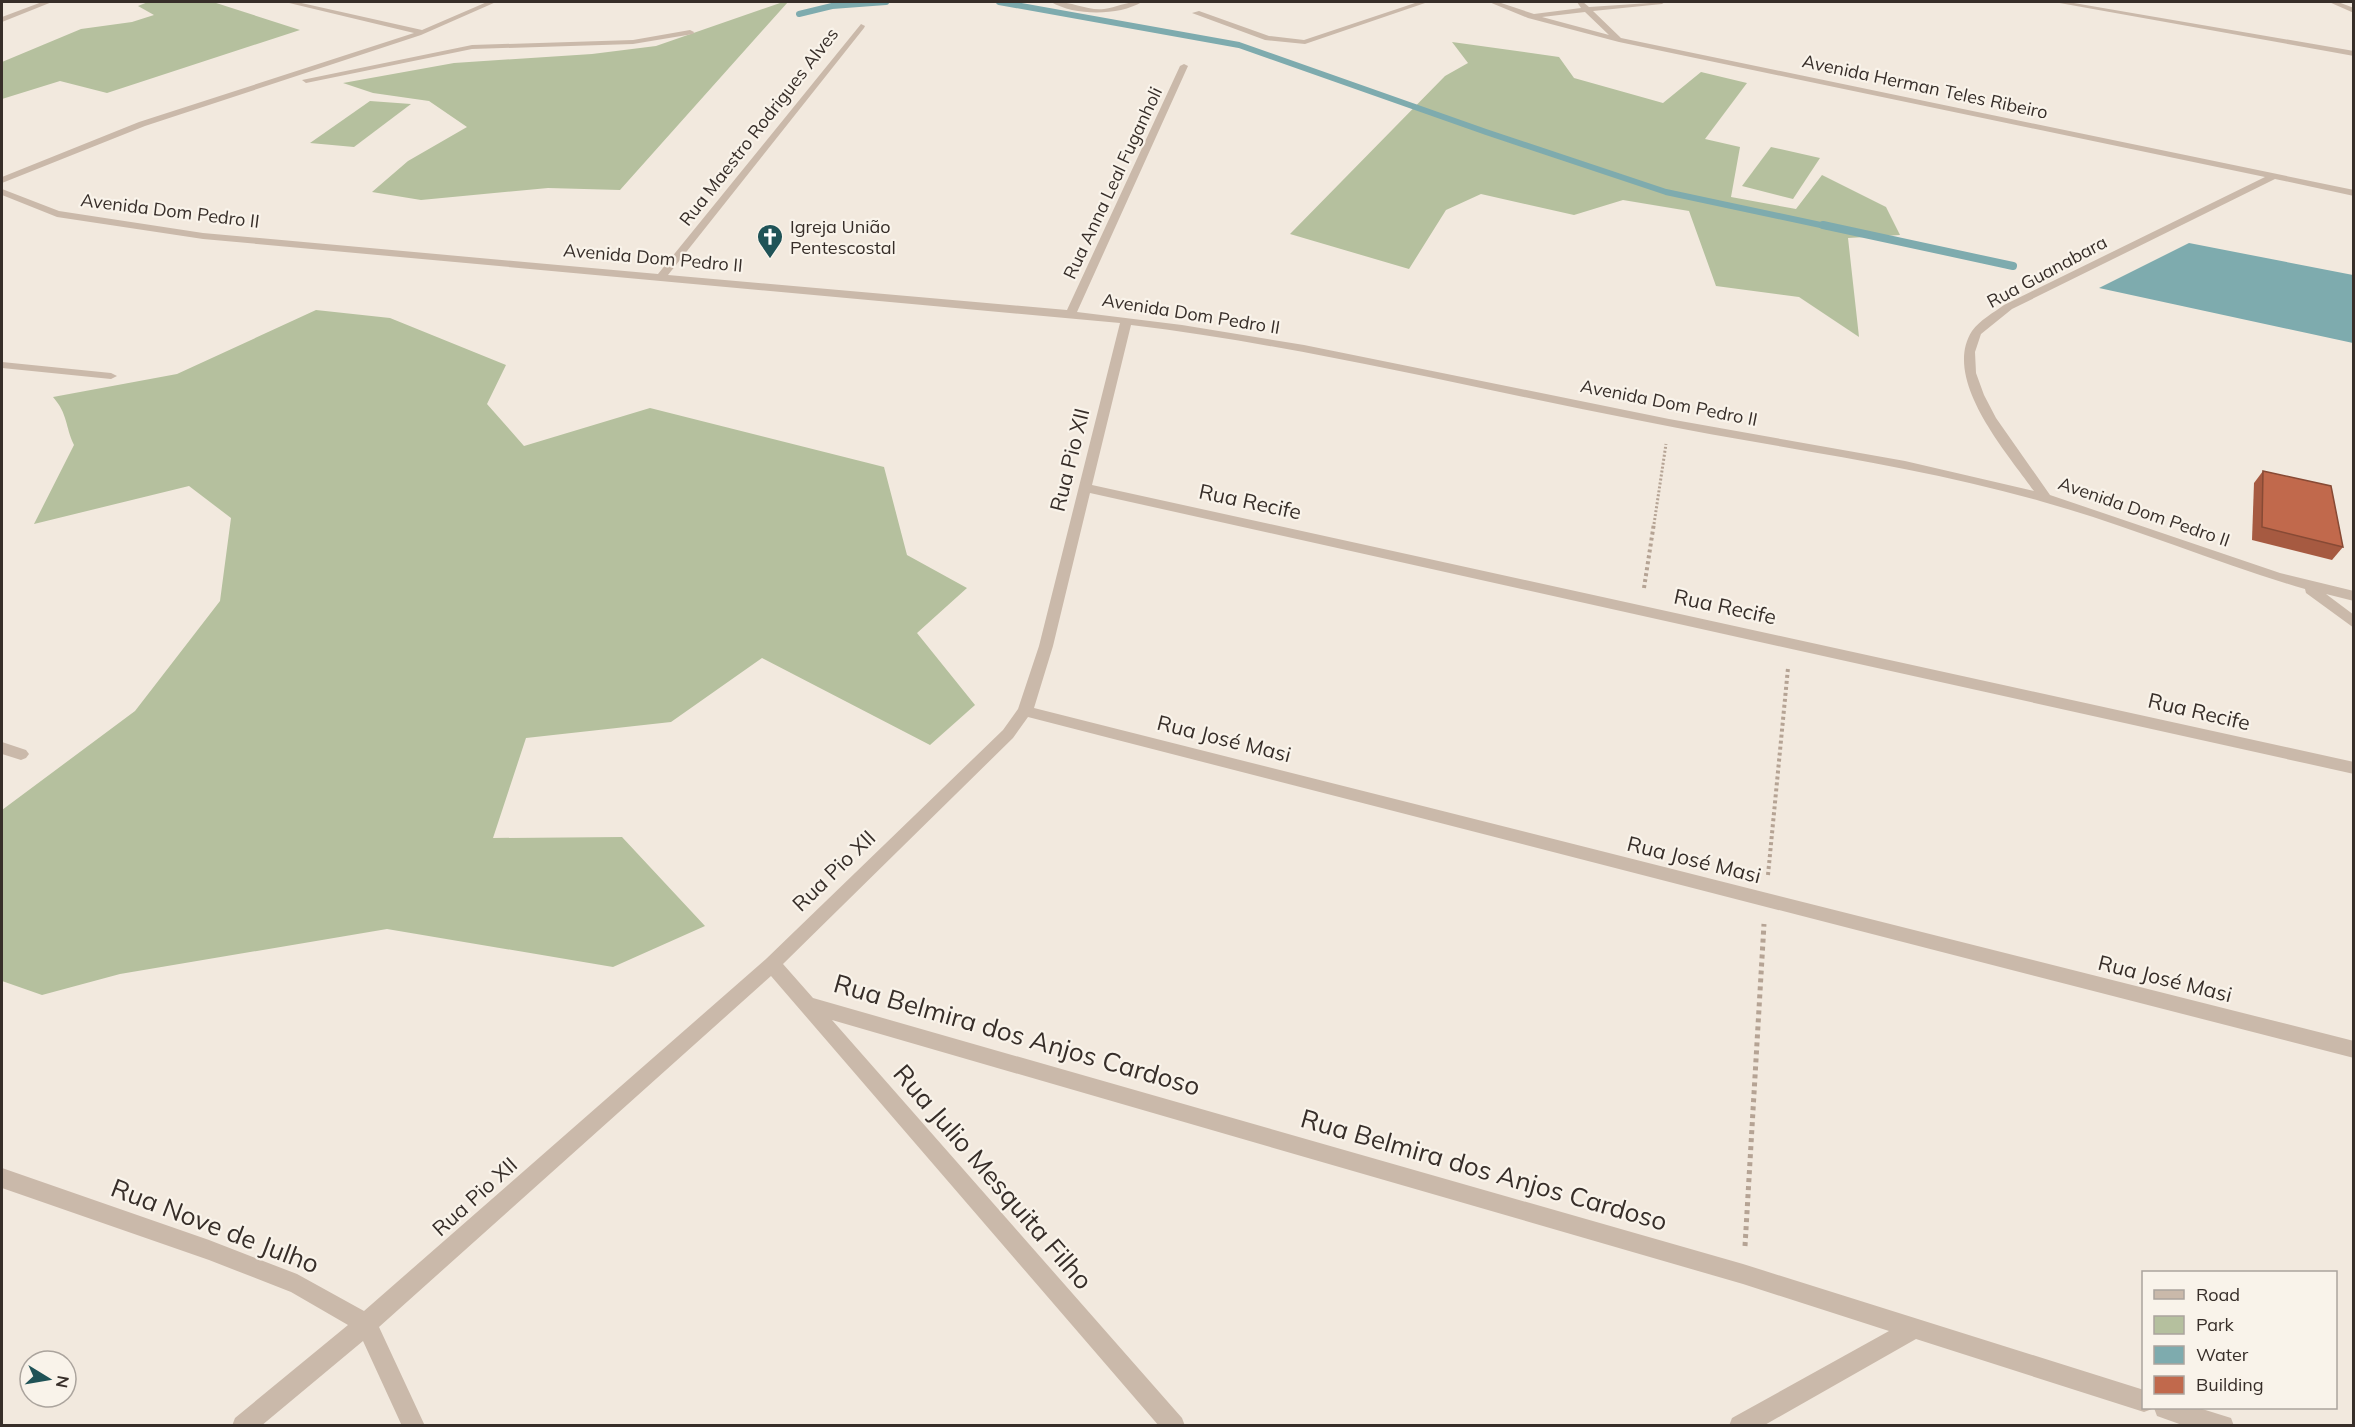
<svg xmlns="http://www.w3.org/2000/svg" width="2355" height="1427" viewBox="0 0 2355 1427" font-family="Mulish,sans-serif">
<rect width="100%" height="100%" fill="#f2e9de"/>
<g fill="#b5c09e">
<polygon points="148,2 213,2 300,30 107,93 60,81 2,99 2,62 81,29 132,22 154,15 138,6"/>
<polygon points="783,2 788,2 620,190 548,188 421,200 372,192 408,161 467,127 429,101 373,93 343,83 454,63 592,54 656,46"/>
<polygon points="1452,42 1559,57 1574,78 1663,103 1701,72 1747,83 1705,139 1740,147 1731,197 1796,209 1822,175 1886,207 1900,235 1848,238 1859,337 1799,297 1716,286 1689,211 1623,200 1574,215 1481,194 1446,210 1409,269 1290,234 1445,76 1468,63"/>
<polygon points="370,101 411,104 354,147 310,143"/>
<polygon points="1771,147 1820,158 1793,199 1742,186"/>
<path d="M 316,310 L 390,318 L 506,365 L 487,404 L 524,446 L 650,408 L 884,467 L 907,555 L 967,588 L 917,633 L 975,705 L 930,745 L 762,658 L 671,722 L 526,738 L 493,838 L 622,837 L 705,926 L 613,967 L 387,929 L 120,974 L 42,995 L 2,981 L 2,810 L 135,711 L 220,601 L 231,518 L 189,486 L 34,524 L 74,445 C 65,426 68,414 53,397 L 177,374 Z"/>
</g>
<polygon fill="#7eabae" points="2189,243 2353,275 2353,343 2099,288"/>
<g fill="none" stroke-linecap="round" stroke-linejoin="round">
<g stroke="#7eabae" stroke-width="6">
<polyline points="999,2 1239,45 1486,132 1666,192 1830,227"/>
<polyline points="799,14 832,6 886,2"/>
</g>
<polyline stroke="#7eabae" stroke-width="8" points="1823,225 2013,266"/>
<polyline stroke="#b5a394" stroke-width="3" stroke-dasharray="2 2" stroke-linecap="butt" points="1654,524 1666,444"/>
<g stroke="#b5a394" stroke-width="4" stroke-dasharray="3 3" stroke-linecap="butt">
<polyline points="1644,588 1654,523"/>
<polyline points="1768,875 1788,668"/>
</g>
<polyline stroke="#b5a394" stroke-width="5" stroke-dasharray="4 4" stroke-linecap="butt" points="1745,1246 1764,924"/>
<g fill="#cab9aa" fill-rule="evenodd">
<polygon points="42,2 52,2 2,22 2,17"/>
<polygon points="285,2 297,2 422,30 487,2 496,2 421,35 145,126 2,183 2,177 139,122 414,33"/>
<path d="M 1051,2 C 1069,0 1086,11 1104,9 C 1117,7 1128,1 1142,2 C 1118,16 1075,16 1051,2 Z"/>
<polygon points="1418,2 1428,2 1305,44 1265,40 1192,13 1199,11 1269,36 1304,40"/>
<path d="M 1489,2 L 1498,2 L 1534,14 L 1581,8 L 1577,2 L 1583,2 L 1589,7 L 1665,2 L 1662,4 L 1593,11 L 1621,38 L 2354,190 L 2354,196 L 2275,179 L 2012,309 L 1981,334 L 1975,352 L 1976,373 L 1984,395 L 1996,418 L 2050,495 L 2280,573 L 2354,591 L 2354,601 L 2326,594 L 2354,615 L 2354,628 L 2306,593 L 2305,589 C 2216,563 2130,526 2040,501 C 1910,464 1775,448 1642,421 C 1472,388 1303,346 1131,325 L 1092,485 L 2354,762 L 2354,774 L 1090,493 L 1053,646 L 1034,708 L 2354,1041 L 2354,1058 L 1028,717 L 1013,738 L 783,964 L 813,998 L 1743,1264 L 2144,1390 L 2144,1408 L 2152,1409 L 2144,1412 L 1916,1339 L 1763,1426 L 1729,1426 L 1732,1418 L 1889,1331 L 1743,1284 L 832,1020 L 1182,1418 L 1185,1426 L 1159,1426 L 771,976 L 379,1327 L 425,1426 L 402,1426 L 363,1341 L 261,1426 L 232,1426 L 235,1418 L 348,1325 L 291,1292 L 209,1260 L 2,1188 L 2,1168 L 209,1240 L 297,1274 L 364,1311 L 766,959 L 1003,730 L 1018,709 L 1039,646 L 1120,323 L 203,239 L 57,217 L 2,195 L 2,189 L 59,211 L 203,233 L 658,274 L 861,24 L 865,26 L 864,28 L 668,275 L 1067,310 L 1180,66 L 1184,64 L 1188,66 L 1077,312 L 1182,325 L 1304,345 L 1669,419 L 1905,461 L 2034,491 C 2008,454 1941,379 1972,331 C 1980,320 1993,313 2004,305 L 2265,177 L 1619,42 L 1528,18 ZM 1585,12 L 1609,35 L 1542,17 Z"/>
<polygon points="2054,2 2068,2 2354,51 2354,56"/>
<polygon points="2329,2 2338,2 2354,8 2354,13"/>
<polygon points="690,30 694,32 693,34 633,44 472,49 306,83 302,80 472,45 633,40"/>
<polygon points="2,362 111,373 117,376 111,379 2,368"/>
<polygon points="2,742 26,750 29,754 26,758 21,760 2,754"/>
<polygon points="2154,1408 2199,1408 2231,1418 2234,1426 2185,1426 2157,1416"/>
</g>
</g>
<polygon fill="#a65a41" points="2263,471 2343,547 2332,560 2252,540 2254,483"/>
<polygon fill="#c1694c" stroke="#874a35" stroke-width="1.5" points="2263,471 2331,486 2343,547 2262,527"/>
<defs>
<symbol id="church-pin" viewBox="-11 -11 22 30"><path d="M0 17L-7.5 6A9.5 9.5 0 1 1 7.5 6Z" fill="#205357" stroke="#f9f3ea"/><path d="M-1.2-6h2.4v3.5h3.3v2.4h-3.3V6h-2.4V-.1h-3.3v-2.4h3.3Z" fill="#fff"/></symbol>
</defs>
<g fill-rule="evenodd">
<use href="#church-pin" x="755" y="222" width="30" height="40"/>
</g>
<g text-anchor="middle" stroke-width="4.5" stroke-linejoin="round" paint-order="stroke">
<g font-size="18" fill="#372e29" stroke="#f9f3ea">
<text transform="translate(1925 87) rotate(12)" y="6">Avenida Herman Teles Ribeiro</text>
<text transform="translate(759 127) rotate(-52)" y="6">Rua Maestro Rodrigues Alves</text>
<text transform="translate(1113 183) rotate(-65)" y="6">Rua Anna Leal Fuganholi</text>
<text transform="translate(170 211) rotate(7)" y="6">Avenida Dom Pedro II</text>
<text transform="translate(653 258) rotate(5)" y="6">Avenida Dom Pedro II</text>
<text transform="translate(2047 272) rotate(-28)" y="6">Rua Guanabara</text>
<text transform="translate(1191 314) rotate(9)" y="6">Avenida Dom Pedro II</text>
<text transform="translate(1669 403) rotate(11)" y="6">Avenida Dom Pedro II</text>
<text transform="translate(2144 512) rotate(19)" y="6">Avenida Dom Pedro II</text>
</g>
<g font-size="18" fill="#372e29" stroke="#f9f3ea" text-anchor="start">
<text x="790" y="233">Igreja União<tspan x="790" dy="21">Pentescostal</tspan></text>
</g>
<g font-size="21" fill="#372e29" stroke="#f9f3ea">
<text transform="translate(1070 460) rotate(-76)" y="7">Rua Pio XII</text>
<text transform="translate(1250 502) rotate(12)" y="7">Rua Recife</text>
<text transform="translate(1725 607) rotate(12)" y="7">Rua Recife</text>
<text transform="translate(2199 712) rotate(13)" y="7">Rua Recife</text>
<text transform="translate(1224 739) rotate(14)" y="7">Rua José Masi</text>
<text transform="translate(1694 860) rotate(14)" y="7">Rua José Masi</text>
<text transform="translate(834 871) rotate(-44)" y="7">Rua Pio XII</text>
<text transform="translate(2165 979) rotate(14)" y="7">Rua José Masi</text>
<text transform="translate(475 1197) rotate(-42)" y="7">Rua Pio XII</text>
</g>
<g font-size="26" fill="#372e29" stroke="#f9f3ea">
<text transform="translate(1017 1035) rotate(16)" y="9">Rua Belmira dos Anjos Cardoso</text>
<text transform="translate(1484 1170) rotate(16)" y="9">Rua Belmira dos Anjos Cardoso</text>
<text transform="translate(993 1177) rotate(49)" y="9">Rua Julio Mesquita Filho</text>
<text transform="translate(215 1226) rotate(21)" y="9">Rua Nove de Julho</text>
</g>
</g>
<rect width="2355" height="1427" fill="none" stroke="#372e29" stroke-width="6"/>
<rect x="2142" y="1271" width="195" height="138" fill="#f9f3ea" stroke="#aba49d" stroke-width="1.5"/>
<rect x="2154" y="1290" width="30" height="9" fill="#cab9aa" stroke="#aba49d" stroke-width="1.5"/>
<text x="2196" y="1301" font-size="18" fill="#372e29">Road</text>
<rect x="2154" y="1316" width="30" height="18" fill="#b5c09e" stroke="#aba49d" stroke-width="1.5"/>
<text x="2196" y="1331" font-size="18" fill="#372e29">Park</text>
<rect x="2154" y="1346" width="30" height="18" fill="#7eabae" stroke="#aba49d" stroke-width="1.5"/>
<text x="2196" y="1361" font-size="18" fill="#372e29">Water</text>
<rect x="2154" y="1376" width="30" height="18" fill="#c1694c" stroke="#aba49d" stroke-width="1.5"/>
<text x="2196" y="1391" font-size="18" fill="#372e29">Building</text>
<g transform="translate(48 1379) rotate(101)"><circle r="28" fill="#f9f3ea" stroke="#aba49d" stroke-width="1.5"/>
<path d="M0-4.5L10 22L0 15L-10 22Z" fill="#205357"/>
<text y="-9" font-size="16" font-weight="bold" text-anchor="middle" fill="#372e29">N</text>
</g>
</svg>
